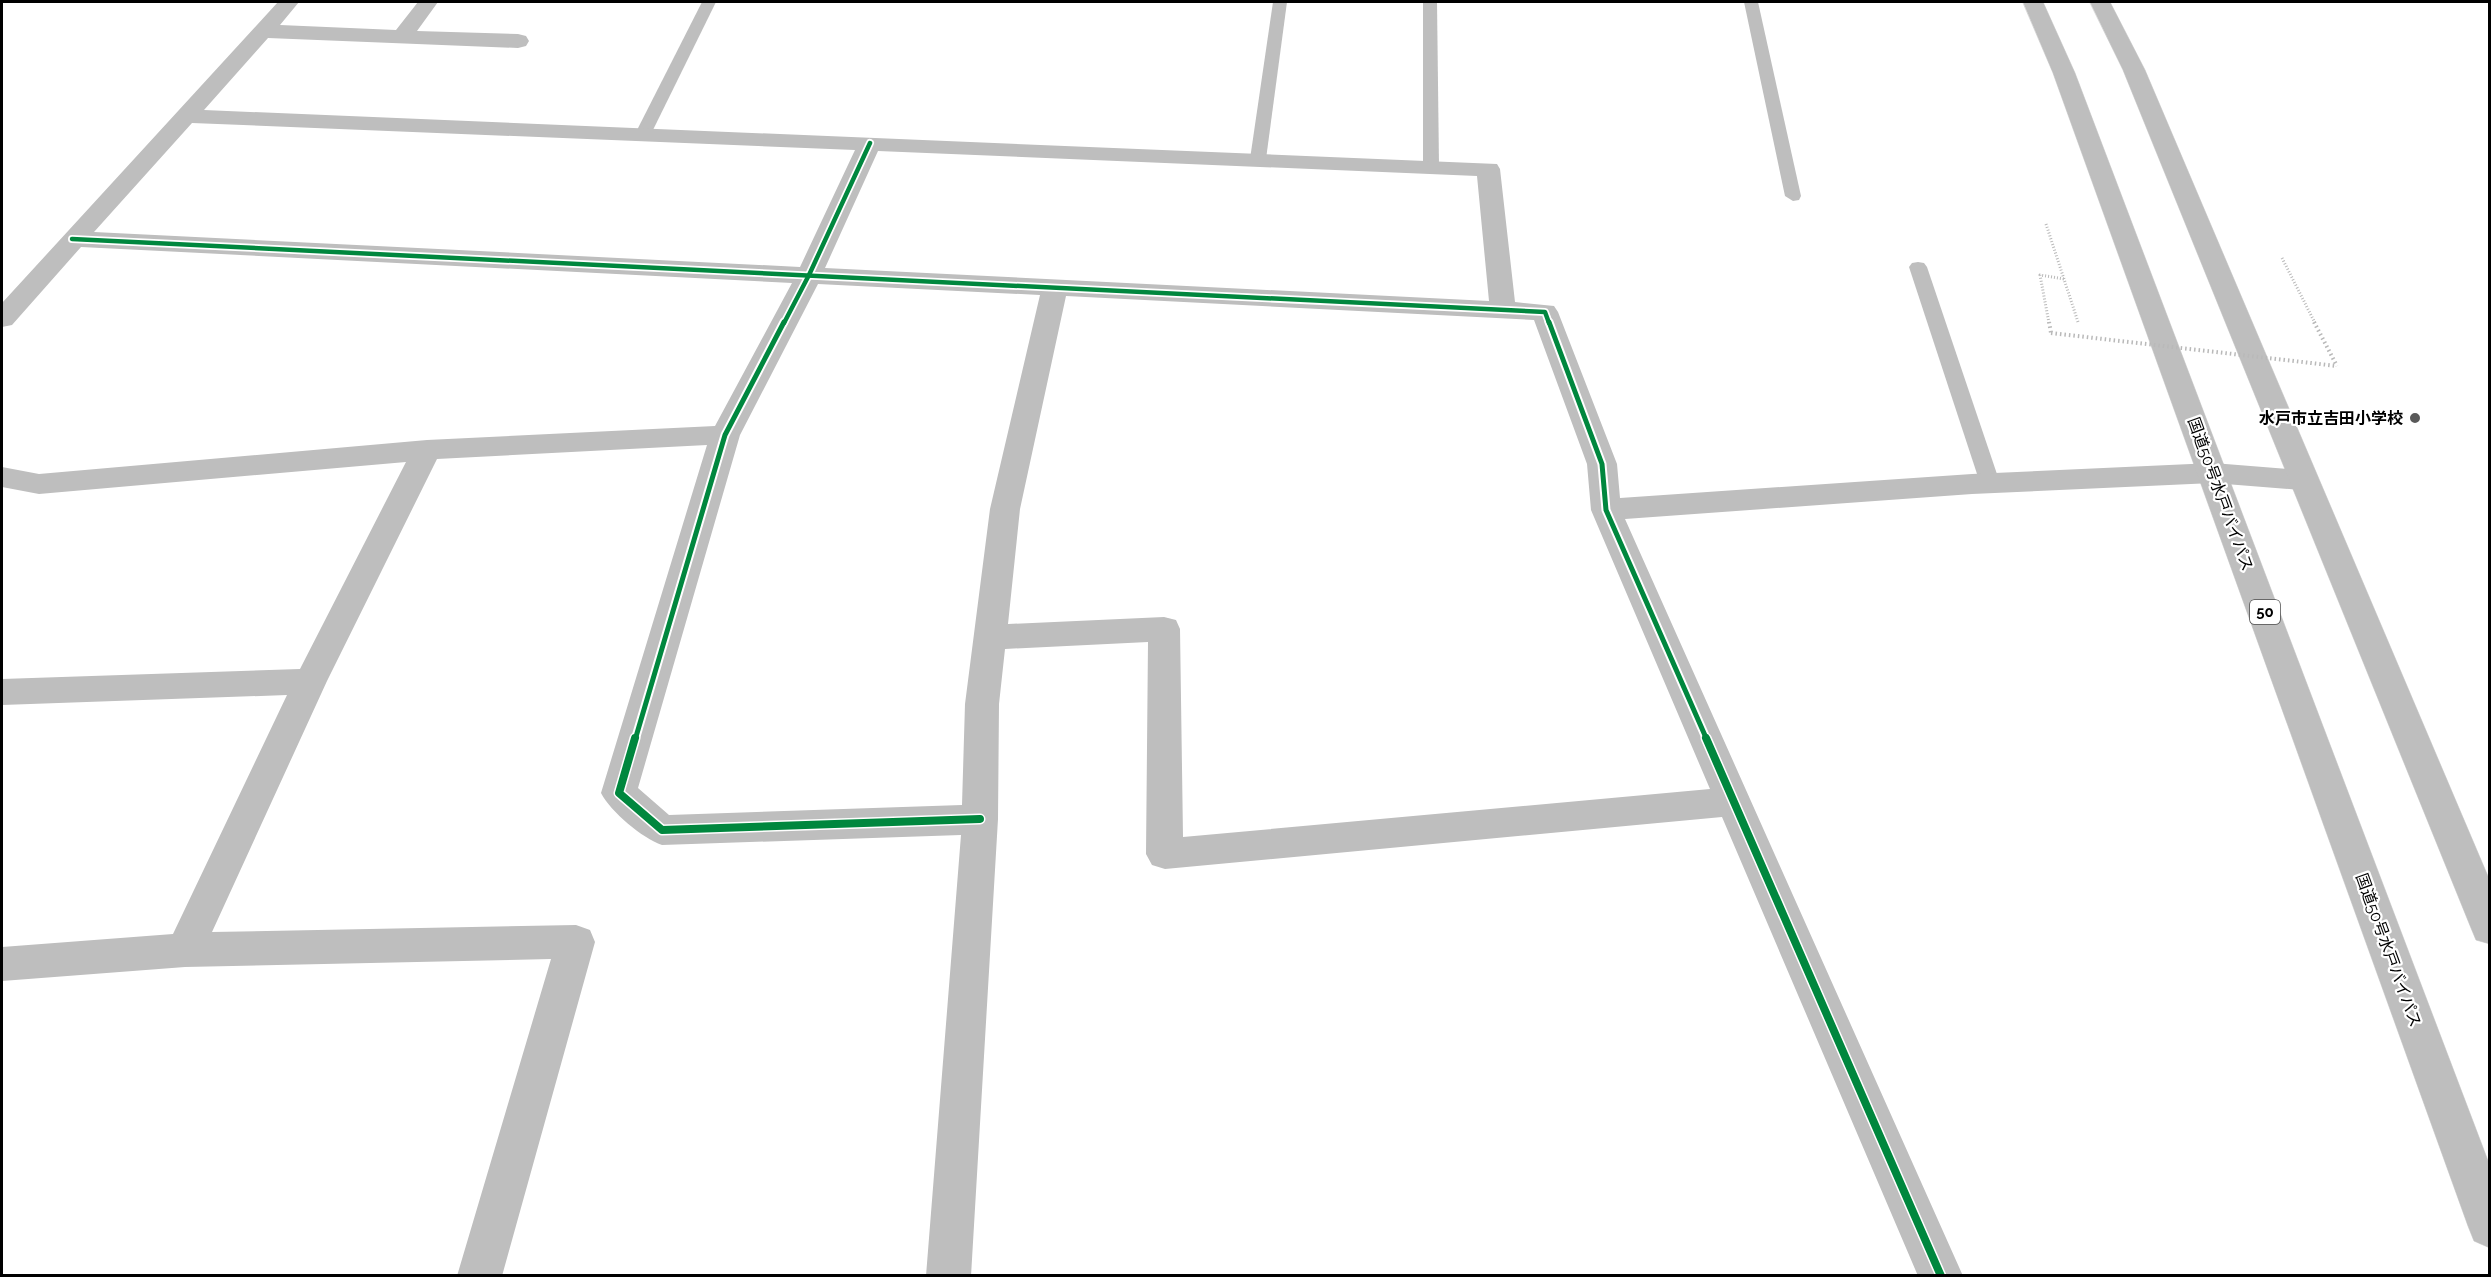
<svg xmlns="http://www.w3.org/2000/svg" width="2491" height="1277" viewBox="0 0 2491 1277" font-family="Raleway,'Noto Sans JP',sans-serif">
<rect width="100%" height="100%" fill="#fff"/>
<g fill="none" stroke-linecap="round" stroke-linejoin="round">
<defs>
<g id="trunk">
<polygon points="2023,2 2043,2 2075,73 2490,1166 2490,1248 2474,1241 2468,1226 2053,73"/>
<polygon points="2090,2 2110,2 2145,70 2490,881 2490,944 2476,940 2471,928 2123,70"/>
</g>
</defs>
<use href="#trunk" stroke="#dbdbdb" stroke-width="1"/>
<g stroke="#b9b9b9" stroke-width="3" stroke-dasharray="1 2" stroke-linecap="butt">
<polyline points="2046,224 2078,322"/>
<polyline points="2282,258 2315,323"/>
<polyline points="2049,323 2040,275 2064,279"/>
</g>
<g stroke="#b9b9b9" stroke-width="4" stroke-dasharray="1.5 3" stroke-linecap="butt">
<polyline points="2049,322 2051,333"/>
<polyline points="2314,322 2337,366"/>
</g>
<g fill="#bebebe" fill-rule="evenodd">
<polygon points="702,2 716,2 651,134 643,139 637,137 635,134"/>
<polygon points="1273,2 1287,2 1266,159 1258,164 1250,159"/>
<polygon points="1423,2 1437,2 1439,166 1431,171 1423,166"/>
<polygon points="1744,2 1758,2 1801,196 1799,200 1793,201 1785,196"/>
<polygon points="1918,262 1924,263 1927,267 2000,483 1997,488 1990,490 1983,488 1980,483 1909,267 1912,263"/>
</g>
<path fill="#bebebe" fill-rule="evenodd" d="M 278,2 L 299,2 L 280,25 L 396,30 L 418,2 L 438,2 L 417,31 L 518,34 L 526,36 L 529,41 L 526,46 L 518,48 L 268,38 L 204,110 L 1497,164 L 1500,169 L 1515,302 L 1554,306 L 1558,312 L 1617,464 L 1620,498 L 1972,474 L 2213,463 L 2302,470 L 2313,473 L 2317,480 L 2313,487 L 2302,490 L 2213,483 L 1972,494 L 1625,519 L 1963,1276 L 1918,1276 L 1722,817 L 1165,869 L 1152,865 L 1146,854 L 1148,642 L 1005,649 L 999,704 L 998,819 L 971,1276 L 926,1276 L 961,835 L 662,845 C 642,838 611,812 601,793 L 707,445 L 437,459 L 327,681 L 212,932 L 576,925 L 590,930 L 595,942 L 502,1276 L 457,1276 L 551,959 L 185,967 L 2,981 L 2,947 L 173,934 L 287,695 L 2,705 L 2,679 L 300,669 L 406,462 L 39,494 L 2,487 L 2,467 L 39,474 L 427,440 L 715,426 L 792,283 L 81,247 L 12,325 L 2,327 L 2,303 ZM 192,123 L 855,150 L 800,267 L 94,232 ZM 878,151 L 1477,176 L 1489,301 L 825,268 ZM 818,284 L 1040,295 L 990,509 L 965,704 L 962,805 L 669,815 L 638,788 L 740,435 ZM 1066,296 L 1534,320 L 1587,464 L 1591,510 L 1710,789 L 1183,837 L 1180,629 L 1176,620 L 1164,617 L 1008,624 L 1020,509 Z"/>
<use href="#trunk" fill="#bebebe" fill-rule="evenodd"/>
<polyline stroke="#b9b9b9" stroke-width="4" stroke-dasharray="1.5 3" stroke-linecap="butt" points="2051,333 2337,366"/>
<defs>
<g id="cycleway-far2">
<polyline points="72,239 1545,312 1549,323"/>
<polyline points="784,323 809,275 870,143"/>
</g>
<g id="cycleway-far1">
<polyline points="1549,322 1602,464 1606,510 1707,740"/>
<polyline points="635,740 725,435 784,322"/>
</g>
<g id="cycleway">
<polyline points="635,738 619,793 662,830 980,819"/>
<polyline points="1706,738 1941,1276"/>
</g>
</defs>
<use href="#cycleway-far2" stroke="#fff" stroke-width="8"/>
<use href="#cycleway-far1" stroke="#fff" stroke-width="9"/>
<use href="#cycleway" stroke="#fff" stroke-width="11"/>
<use href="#cycleway-far2" stroke="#00873e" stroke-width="4.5"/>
<use href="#cycleway-far1" stroke="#00873e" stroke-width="5"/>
<use href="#cycleway" stroke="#00873e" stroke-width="8"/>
</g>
<circle fill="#595959" stroke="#fff" stroke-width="2" cx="2415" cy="418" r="6"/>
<g text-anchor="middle" stroke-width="4.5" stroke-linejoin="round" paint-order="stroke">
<rect fill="#fff" stroke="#4c4c4c" stroke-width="1.5" x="2250" y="600" width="30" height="24" rx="4.5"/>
<g font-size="15" font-weight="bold" fill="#000">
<text x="2265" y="617">50</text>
</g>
<g font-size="16" font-weight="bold" fill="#000" stroke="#fff" text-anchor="end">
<text x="2403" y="424">水戸市立吉田小学校</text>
</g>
<g font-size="16" fill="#000" stroke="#fff">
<text transform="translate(2221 494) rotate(70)" y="6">国道50号水戸バイパス</text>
<text transform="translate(2389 950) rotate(70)" y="6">国道50号水戸バイパス</text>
</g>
</g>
<rect width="2491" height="1277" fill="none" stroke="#000000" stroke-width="6"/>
</svg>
